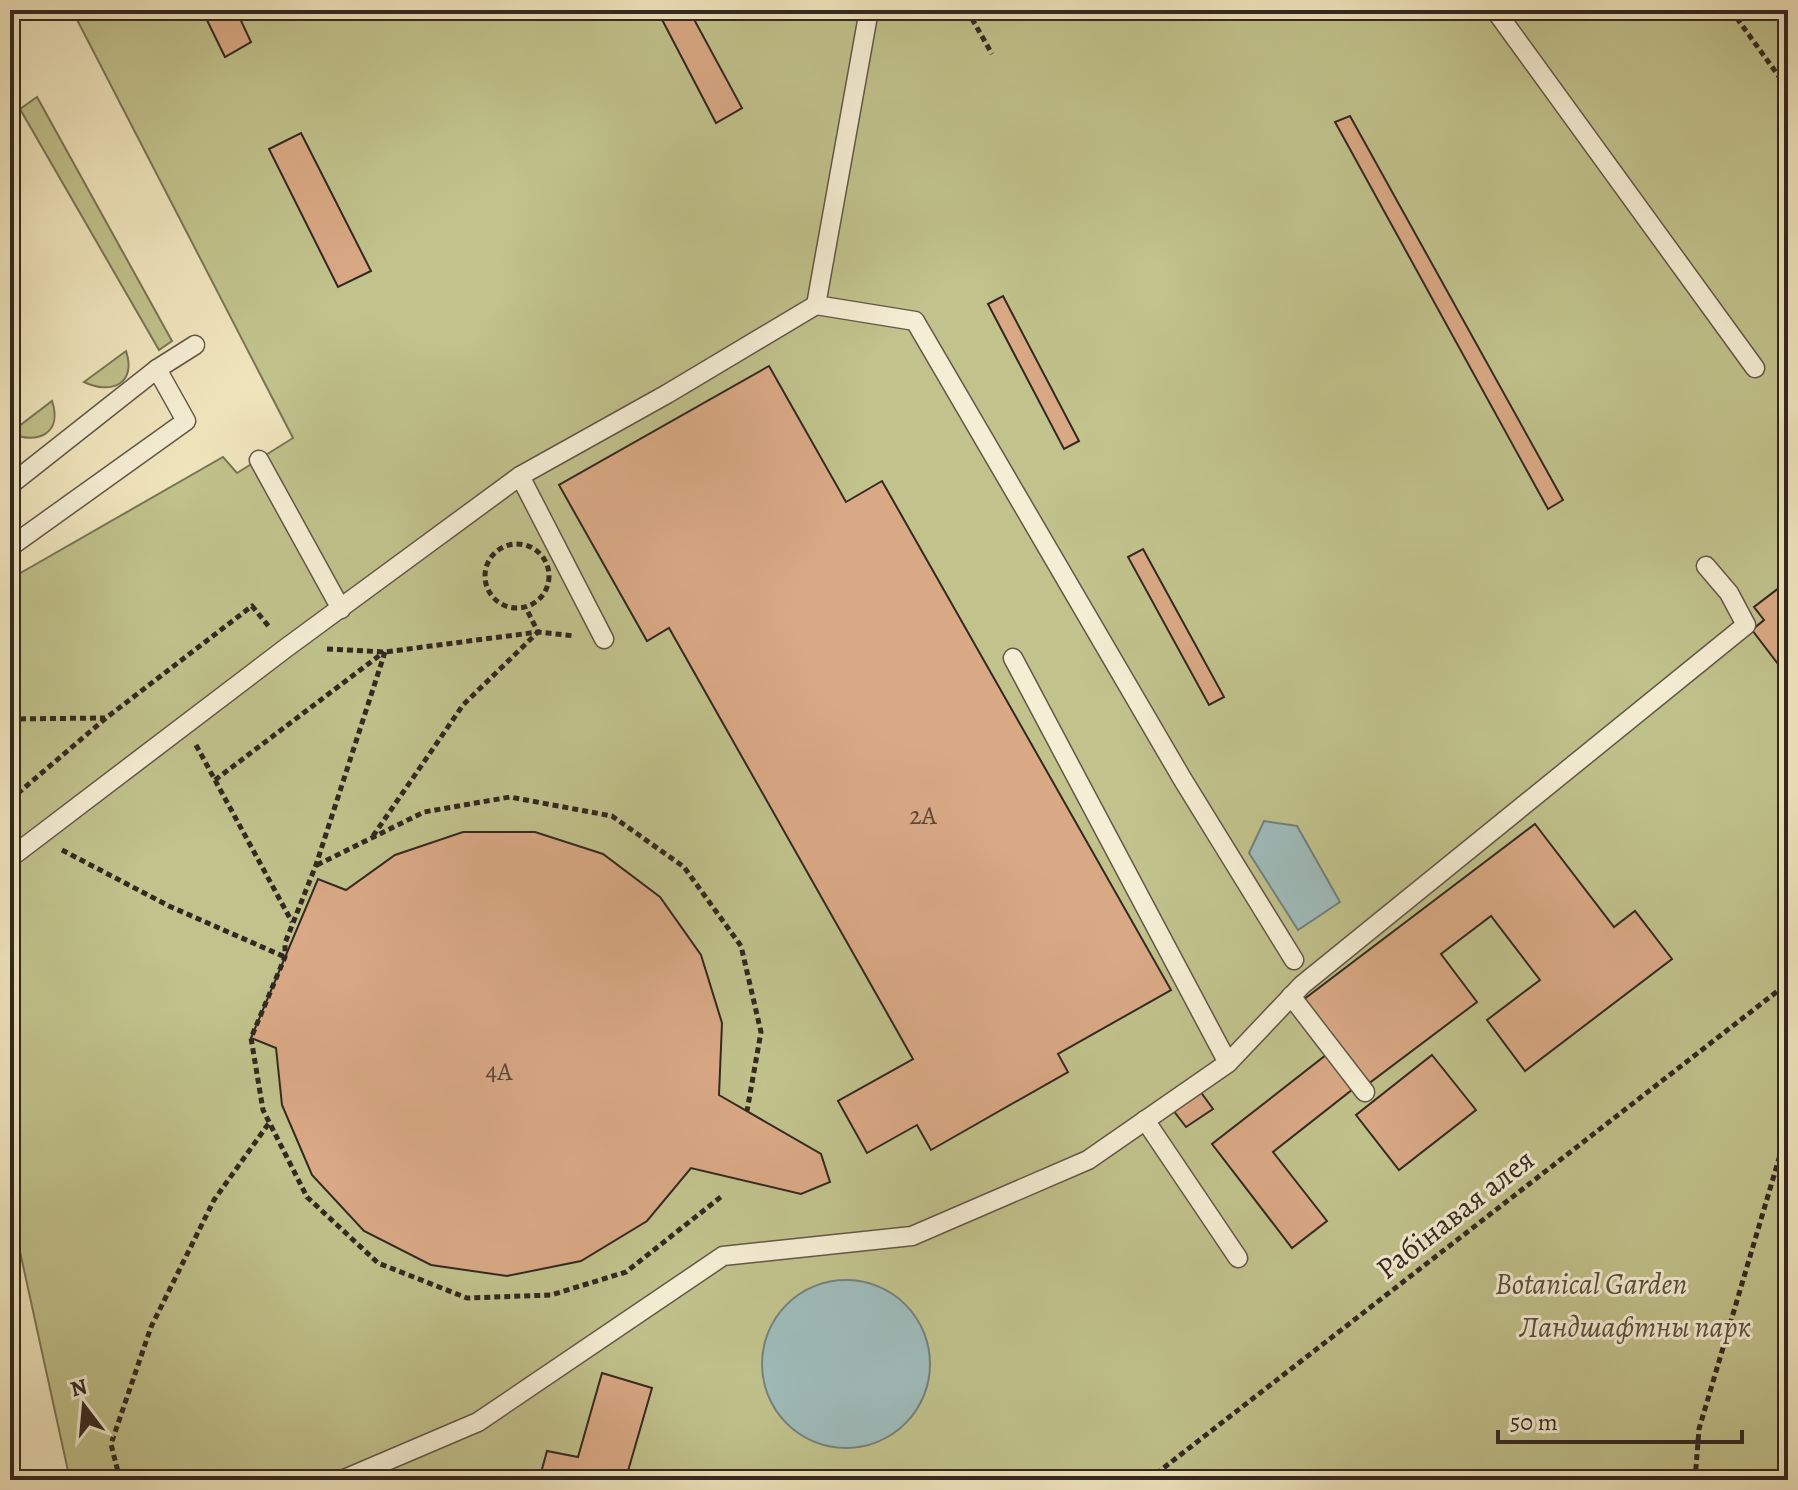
<svg xmlns="http://www.w3.org/2000/svg" width="1798" height="1490" viewBox="0 0 1798 1490" font-family="Alegreya,serif">
<rect width="100%" height="100%" fill="#f0e5bd"/>
<filter id="stains"><feTurbulence type="fractalNoise" baseFrequency=".0025" numOctaves="4"/><feColorMatrix values="0 0 0 0 .2 0 0 0 0 .09 0 0 0 0 .02 0 0 0 .5 -.17"/></filter>
<radialGradient id="worn" r=".72"><stop offset=".6" stop-color="#630" stop-opacity="0"/><stop offset="1" stop-color="#630" stop-opacity=".3"/></radialGradient>
<g fill="#c1c28c" stroke="#7a7556" stroke-width="2">
<polygon points="72,10 1788,10 1788,1480 70,1480 10,1206 10,579 223,457 237,473 293,438"/>
<polygon points="37,97 172,341 159,350 20,109"/>
<path d="M 126,351 C 137,384 111,395 84,382 Z"/>
<path d="M 52,401 C 63,434 37,445 10,433 Z"/>
</g>
<g fill="#9fbcbb" stroke="#74817d" stroke-width="2">
<polygon points="1264,821 1297,826 1340,902 1298,930 1249,853"/>
<circle cx="846" cy="1364" r="84"/>
</g>
<g fill="#d9a985" stroke="#332821" stroke-width="2">
<polygon points="202,10 236,10 251,42 225,57"/>
<polygon points="657,10 689,10 742,108 716,123"/>
<polygon points="1350,116 1563,500 1548,509 1335,122"/>
<polygon points="301,133 371,271 338,287 269,149"/>
<polygon points="1003,296 1079,441 1064,449 988,304"/>
<polygon points="769,366 846,502 882,481 1171,990 1058,1054 1068,1072 931,1150 917,1125 867,1153 838,1101 913,1059 669,628 647,641 559,485"/>
<polygon points="1143,549 1224,697 1209,705 1128,557"/>
<polygon points="1788,581 1788,677 1752,630 1764,620 1754,607"/>
<polygon points="1535,824 1614,927 1635,911 1672,959 1525,1071 1487,1020 1540,980 1491,916 1441,954 1477,1002 1368,1084 1303,1000"/>
<polygon points="463,832 535,832 603,854 660,897 701,955 722,1023 719,1095 821,1154 830,1182 801,1194 691,1168 647,1221 581,1261 507,1276 431,1265 364,1231 312,1175 282,1105 276,1048 251,1038 318,879 346,890 395,855"/>
<polygon points="1326,1055 1353,1089 1273,1152 1327,1221 1292,1248 1212,1144"/>
<polygon points="1432,1055 1476,1110 1399,1170 1356,1115"/>
<polygon points="1200,1091 1213,1109 1186,1127 1173,1110"/>
<polygon points="602,1373 652,1388 628,1471 669,1480 539,1480 547,1451 578,1457"/>
</g>
<g fill="none" stroke-linecap="round" stroke-linejoin="round">
<defs>
<g id="lane">
<polyline points="1495,10 1755,368"/>
<polyline points="816,305 869,10"/>
<polyline points="157,369 195,345"/>
<polyline points="259,460 341,609"/>
<polyline points="520,476 667,394 816,305 915,321 1183,780 1294,960"/>
<polyline points="10,485 157,369 186,421 10,547"/>
<polyline points="10,858 286,648 520,476 604,639"/>
<polyline points="1291,996 1365,1092"/>
<polyline points="1228,1063 1302,985 1746,625 1729,593 1706,566"/>
<polyline points="1145,1120 1238,1258"/>
<polyline points="342,1480 478,1422 723,1256 912,1236 1088,1160 1228,1063 1013,658"/>
</g>
</defs>
<use href="#lane" stroke="#625748" stroke-width="21"/>
<g stroke="#332821" stroke-width="5" stroke-dasharray="6 4" stroke-linecap="butt">
<polyline points="967,10 992,54"/>
<polyline points="1731,10 1788,89"/>
<circle cx="517" cy="576" r="32"/>
<polyline points="327,649 385,652 538,632 575,636"/>
<polyline points="385,652 316,865 285,943 285,957 251,1038 263,1110 307,1197 378,1263 467,1298 551,1295 626,1272 722,1196"/>
<polyline points="10,719 105,718"/>
<polyline points="196,745 292,922"/>
<polyline points="215,780 384,652"/>
<polyline points="10,800 106,718 252,606 270,628"/>
<polyline points="373,836 463,705 538,632 526,608"/>
<polyline points="62,850 169,906 285,957"/>
<polyline points="317,865 424,812 510,797 612,816 684,867 741,946 761,1032 747,1111"/>
<polyline points="120,1480 111,1444 151,1327 214,1200 269,1123"/>
<polyline points="1148,1480 1788,983"/>
<polyline points="1695,1480 1699,1429 1788,1128"/>
</g>
<use href="#lane" stroke="#f5eed4" stroke-width="18"/>
</g>
<g text-anchor="middle" stroke-width="6" stroke-linejoin="round" paint-order="stroke">
<g font-size="26" fill="#5c483a">
<text x="923" y="824">2А</text>
<text x="499" y="1080">4А</text>
</g>
<g font-size="30" fill="#332821" stroke="#f5eed4">
<text transform="translate(1455 1214) rotate(-38)" y="10">Рабінавая алея</text>
</g>
<g font-size="30" font-style="italic" fill="#564e3c" stroke="#f5eed4">
<text x="1591" y="1294">Botanical Garden</text>
<text x="1635" y="1337">Ландшафтны парк</text>
</g>
</g>
<rect width="1798" height="1490" fill="none" stroke="#f0e5bd" stroke-width="40"/>
<rect x="12" y="12" width="1774" height="1466" fill="none" stroke="#332821" stroke-width="4"/>
<rect x="20" y="20" width="1758" height="1450" fill="none" stroke="#332821" stroke-width="2"/>
<g transform="translate(84 1406) rotate(344)" stroke="#f5eed4" stroke-width="6" paint-order="stroke">
<path d="M0-6L14 30L0 20L-14 30Z" fill="#332821"/>
<text y="-12" font-size="22" font-weight="bold" text-anchor="middle" fill="#332821">N</text>
</g>
<path d="M1498 1430v12h244v-12" fill="none" stroke="#332821" stroke-width="4"/>
<text x="1510" y="1430" font-size="24" fill="#332821" stroke="#f5eed4" stroke-width="6" paint-order="stroke">50 m</text>
<rect width="100%" height="100%" filter="url(#stains)"/>
<rect width="100%" height="100%" fill="url(#worn)"/>
</svg>
